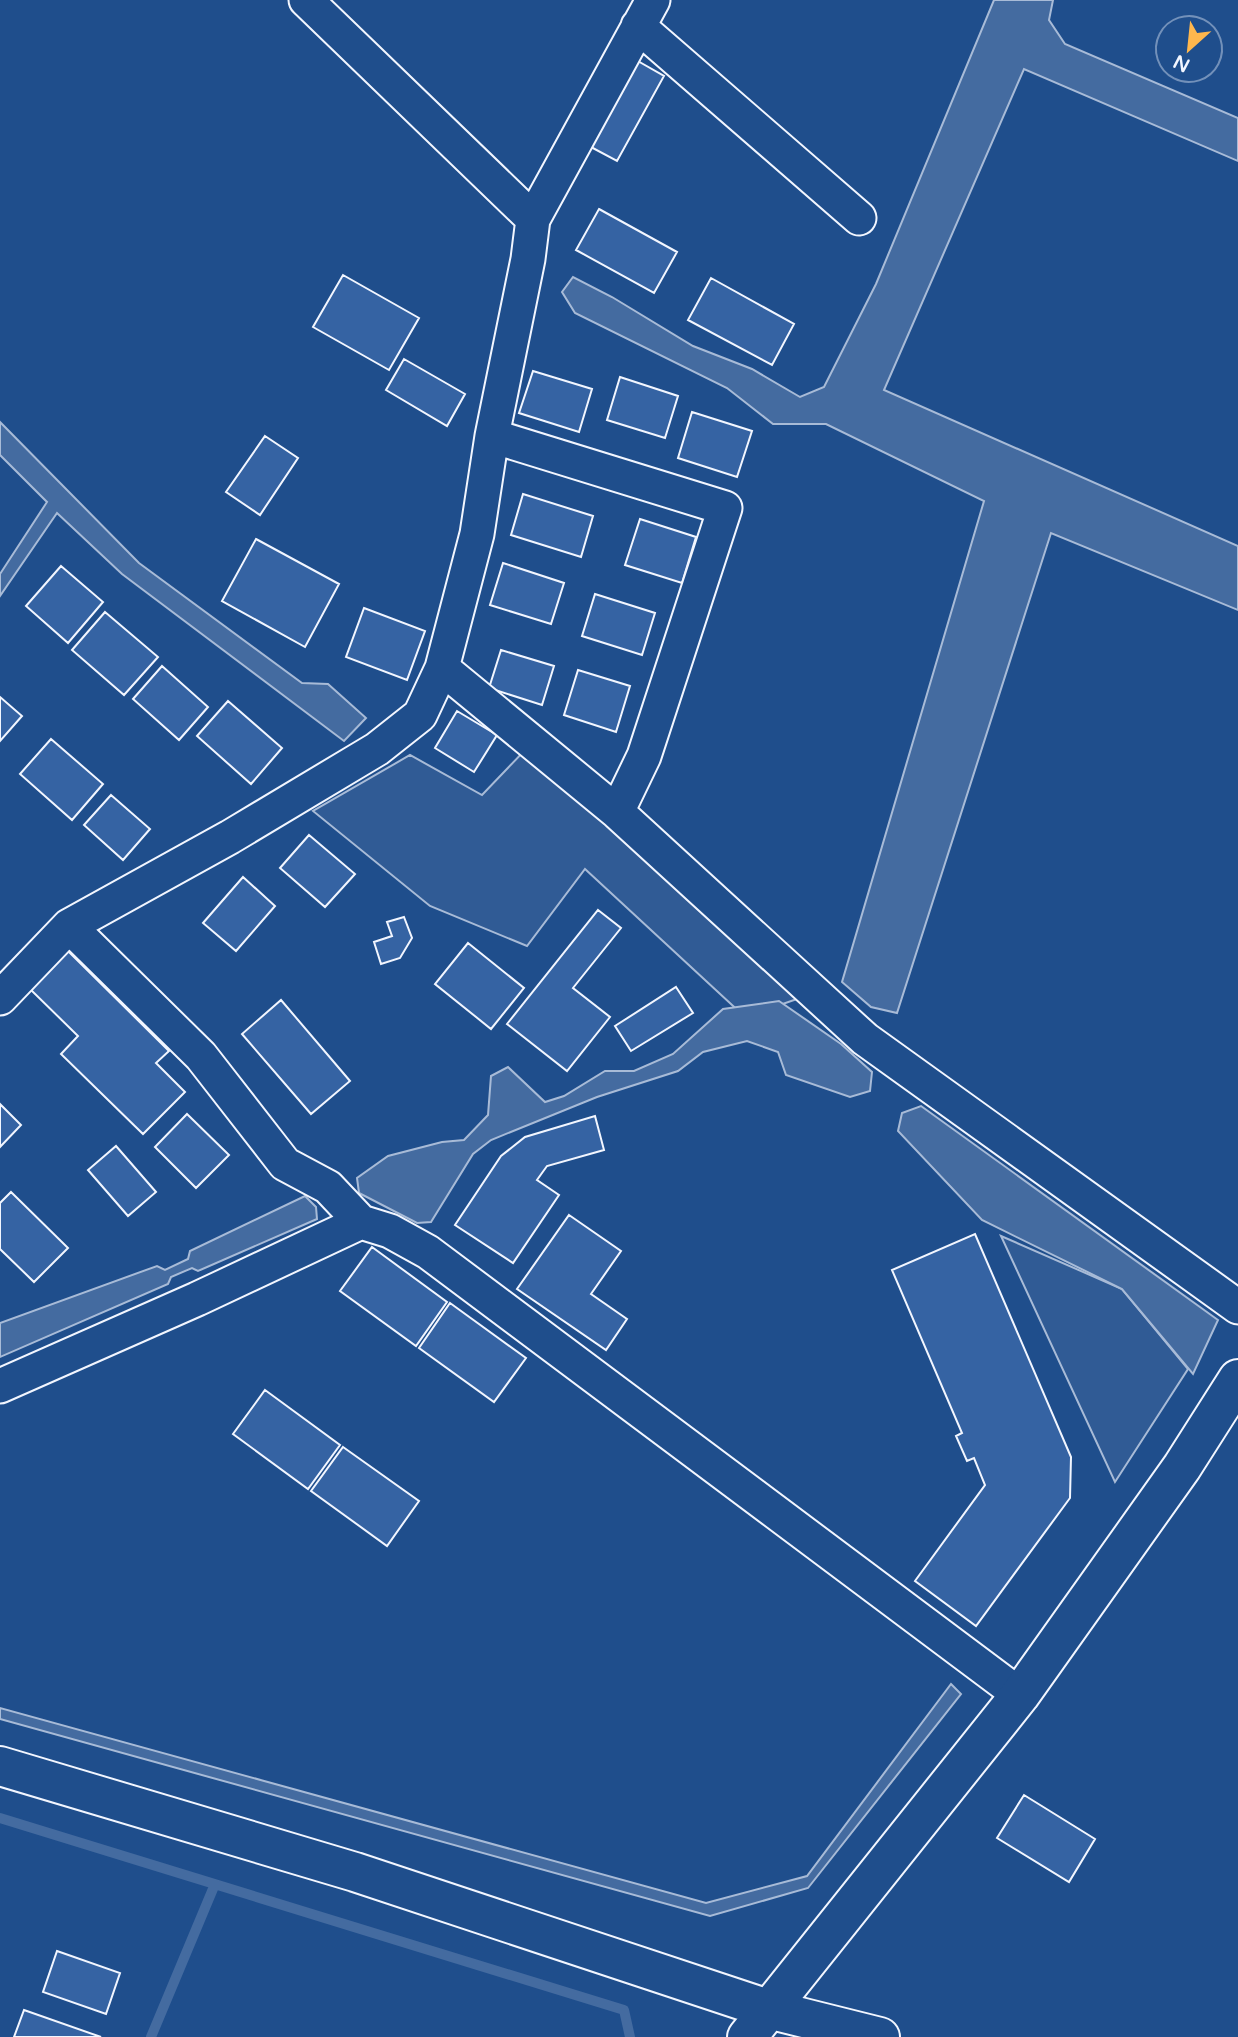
<svg xmlns="http://www.w3.org/2000/svg" width="1238" height="2037" font-family="'Varela Round',sans-serif">
	<style>
		.built { fill: #305b95; stroke: #a8bbd7; stroke-width: 2 }
		.water { fill: #446ba0; stroke: #a8bbd7; stroke-width: 2 }
		.lines { fill: none; stroke-linecap: round; stroke-linejoin: round }
		.stream { stroke: #446ba0; stroke-width: 10 }
		.building { fill: #3563a3; stroke: #f2f6ff; stroke-width: 2 }
		.minor-casing { stroke: #f2f6ff; stroke-width: 37 }
		.tertiary-casing { stroke: #f2f6ff; stroke-width: 42 }
		.minor { stroke: #1f4e8c; stroke-width: 33 }
		.tertiary { stroke: #1f4e8c; stroke-width: 38 }
	</style>
	<rect width="100%" height="100%" fill="#1f4e8c"/>
	<!-- built -->
	<path class="built" d="M526 749 829 988 745 1017 585 869 527 946 430 906 313 811 410 755 482 795Z
		M1001 1236 1122 1289 1188 1369 1115 1482Z"/>
	<!-- water -->
	<path class="water" d="M994 0H1053L1049 20 1065 44 1238 118V161L1024 69 884 390 1238 546V610L1051 533 897 1013 871 1007 842 982 984 501 826 424H773L727 388 575 313 562 292 573 277 612 297 693 346 752 369 800 397 824 387 876 284Z
		M0 422 139 563 302 683 328 684 366 718 344 741 122 574 57 513 0 596V574L47 502 0 455Z
		M779 1001 841 1044 872 1072 870 1091 850 1097 786 1075 778 1052 747 1041 703 1052 678 1071 597 1097 491 1140 473 1154 431 1222 417 1223 359 1193 357 1178 388 1156 442 1142 464 1140 488 1115 491 1076 508 1067 545 1102 564 1096 605 1071H634L673 1054 723 1009Z
		M921 1106 1218 1320 1193 1374 1122 1289 982 1220 898 1131 902 1113Z
		M305 1196 316 1207 317 1219 198 1271 192 1268 171 1277 168 1284 0 1357V1323L157 1266 165 1270 188 1259 190 1251Z
		M951 1684 961 1694 808 1888 710 1916 0 1719V1708L706 1903 807 1876Z"/>
	<g class="lines">
		<!-- stream -->
		<path class="stream" d="M0 1818 624 2010 630 2037
			M151 2037 215 1884"/>
	</g>
	<!-- building -->
	<path class="building" d="M636 60 664 76 617 161 589 146Z
		M599 209 677 252 654 293 576 250Z
		M343 275 419 318 389 370 313 327Z
		M711 278 794 324 772 365 688 320Z
		M404 359 465 394 447 426 386 390Z
		M533 371 592 389 579 432 519 413Z
		M620 377 678 396 665 438 607 420Z
		M692 412 752 431 737 477 678 458Z
		M265 436 298 458 260 515 226 492Z
		M523 494 593 516 581 557 511 535Z
		M640 519 696 537 682 583 625 565Z
		M256 539 339 584 305 647 222 601Z
		M503 563 564 583 551 624 490 605Z
		M61 566 103 602 68 643 26 606Z
		M595 594 655 613 642 655 582 636Z
		M364 608 425 631 407 680 346 657Z
		M105 612 158 657 124 695 72 650Z
		M501 650 554 666 542 705 489 688Z
		M162 666 208 707 179 740 133 699Z
		M578 670 630 686 616 732 564 715Z
		M0 697 22 716 0 741Z
		M228 701 282 748 251 784 197 736Z
		M457 711 497 735 474 772 435 748Z
		M51 739 103 784 72 820 20 774Z
		M111 795 150 829 123 860 84 825Z
		M309 835 355 874 325 907 280 868Z
		M243 877 275 906 236 951 203 923Z
		M598 910 621 928 573 988 610 1017 567 1071 507 1024Z
		M404 917 412 938 400 958 381 964 374 942 392 936 387 922Z
		M468 943 524 988 491 1029 435 984Z
		M68 951 169 1051 156 1063 185 1092 143 1134 61 1054 78 1036 30 989Z
		M676 987 693 1013 631 1051 615 1026Z
		M281 1000 350 1081 311 1114 242 1034Z
		M0 1104 21 1125 0 1147Z
		M187 1114 229 1155 196 1188 155 1147Z
		M595 1116 604 1150 547 1166 537 1180 559 1195 513 1263 455 1225 501 1156 525 1137Z
		M116 1146 156 1192 128 1216 88 1170Z
		M11 1192 68 1248 34 1282 0 1249V1203Z
		M569 1215 621 1251 591 1294 627 1319 606 1350 517 1289Z
		M975 1234 1071 1457 1070 1498 976 1626 915 1581 985 1485 974 1458 967 1461 956 1436 962 1433 892 1270Z
		M372 1247 447 1302 416 1346 340 1291Z
		M450 1303 526 1358 494 1402 419 1348Z
		M265 1390 340 1445 308 1489 233 1434Z
		M343 1447 419 1501 387 1546 311 1491Z
		M1024 1795 1095 1839 1069 1882 997 1838Z
		M57 1951 120 1973 106 2014 43 1992Z
		M24 2010 101 2037H14Z"/>
	<g class="lines">
		<defs>
			<path id="minor" d="M306 0 533 219
				M638 26 859 218
				M492 436 725 508 644 756 617 812
				M442 668 617 812 865 1039 1238 1307
				M69 926 201 1056 285 1164 328 1187 361 1222 390 1231 428 1252 1020 1695
				M0 998 69 926 230 837 377 749 420 715 442 668 477 534 492 436 528 259 533 219 653 0
				M0 1386 197 1299 361 1222"/>
			<path id="tertiary" d="M0 1766 355 1872 768 2009 880 2037
				M747 2037 1020 1695 1182 1467 1238 1379"/>
		</defs>
		<!-- minor casing -->
		<use href="#minor" class="minor-casing"/>
		<!-- tertiary casing -->
		<use href="#tertiary" class="tertiary-casing"/>
		<!-- minor -->
		<use href="#minor" class="minor"/>
		<!-- tertiary -->
		<use href="#tertiary" class="tertiary"/>
	</g>
	<!-- north arrow -->
	<g transform="translate(1189 49) rotate(207)"><circle r="33" fill="#1f4e8c" stroke="#7391ba" stroke-width="2"/>
	<path d="M0-5L12 26L0 18L-12 26Z" fill="#ffb74d"/>
	<text y="-10" font-size="19" font-weight="bold" text-anchor="middle" fill="#f2f6ff">N</text>
	</g>
</svg>
